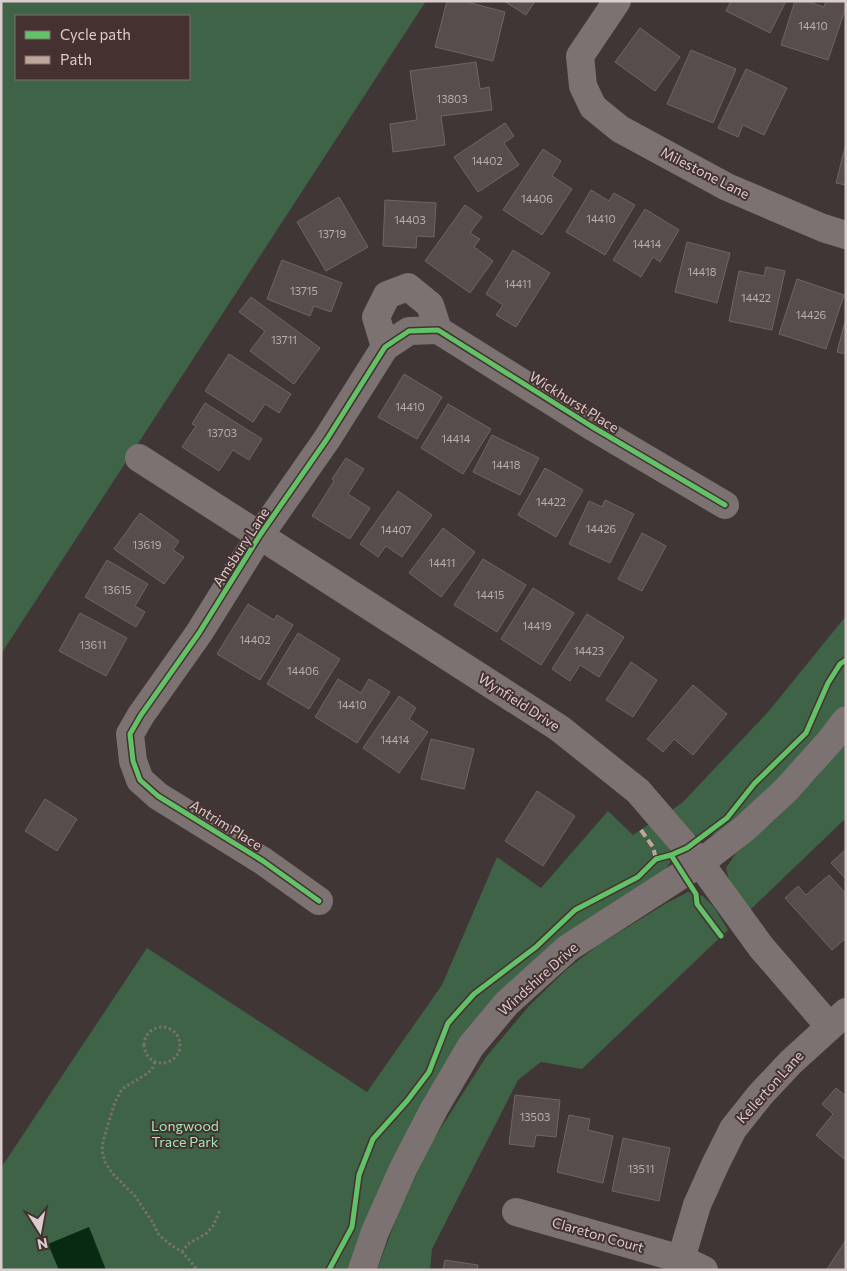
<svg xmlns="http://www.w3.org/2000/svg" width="847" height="1271" font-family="Commissioner,sans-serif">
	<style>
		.green { fill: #3e6346; fill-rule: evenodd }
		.water { fill: #082912 }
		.building { fill: #574d4d; stroke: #6f6564 }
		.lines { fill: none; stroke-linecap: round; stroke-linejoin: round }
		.path { stroke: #786f6f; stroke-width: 3; stroke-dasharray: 2.5 2.5; stroke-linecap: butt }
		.minor { stroke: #7d7272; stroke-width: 28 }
		.quiet { stroke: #c0a59a; stroke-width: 4; stroke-dasharray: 8 4; stroke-linecap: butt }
		.cycleway-casing { stroke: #463131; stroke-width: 8 }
		.cycleway { stroke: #61c268; stroke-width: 5 }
		.labels { text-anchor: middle; stroke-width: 4; stroke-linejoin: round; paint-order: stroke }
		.number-label { font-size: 11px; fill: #baadad }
		.street-label { font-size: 14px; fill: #dbcdcd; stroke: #463131 }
		.park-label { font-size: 14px; fill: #a0eaaf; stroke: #463131 }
	</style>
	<rect width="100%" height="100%" fill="#413636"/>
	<!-- green -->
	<path class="green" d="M1 1H426L1 654ZM16 16H189V79H16Z
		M846 616V703L810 748 727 828 710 836 694 835 672 810 683 802 768 712Z
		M846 741V818L750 910 730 884 726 868 736 853 775 820 816 778Z
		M608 811 633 835 651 823 670 848 671 861 661 877 474 1023 426 1095 385 1179 350 1270H1V1168L147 948 367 1092 442 985 497 857 541 888Z
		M688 892 703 896 714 907 728 930 582 1069 541 1062 518 1080 432 1249 430 1270H377L399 1211 432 1142 486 1057 529 1006 566 970 597 946 665 904Z"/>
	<!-- water -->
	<path class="water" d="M89 1227 106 1270H59L48 1244Z"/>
	<!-- building -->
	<path class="building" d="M447 1H463L505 12 493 61 435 47Z
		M504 1H535L526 15Z
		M731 1H786L770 33 726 11Z
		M795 1H806L824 7 826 1H846V7L828 60 781 45Z
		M640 28 680 57 655 91 615 62Z
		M691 50 736 69 713 123 667 104Z
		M476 62 480 89 489 87 492 110 441 116 445 145 393 152 390 124 417 120 410 71Z
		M746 69 787 88 764 135 743 125 738 137 718 128Z
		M505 123 514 136 504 143 519 165 478 192 454 157Z
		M846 143V185L836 183Z
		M543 149 561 161 552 176 572 189 542 235 503 210Z
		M591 190 609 201 614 193 635 205 605 255 566 232Z
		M339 197 368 247 326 271 297 222Z
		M385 200 436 203 434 237 417 236 416 248 383 246Z
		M465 205 482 217 470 233 480 239 474 247 493 261 470 293 425 261Z
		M645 209 679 230 660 262 653 257 641 277 613 260Z
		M687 242 730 253 717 303 675 292Z
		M513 250 550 273 516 327 496 315 503 305 486 294Z
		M282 260 342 283 331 312 314 306 310 316 267 299Z
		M766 267 785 271 772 330 729 321 739 271 764 276Z
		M797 279 844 295 826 349 779 334Z
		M251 297 320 348 294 384 250 351 265 331 239 312Z
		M846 318V354L837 352Z
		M229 354 291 394 279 413 265 404 253 422 205 391Z
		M404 374 442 397 417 439 378 417Z
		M205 403 262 439 249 460 233 450 219 471 182 447 196 426 192 424Z
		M448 404 491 429 463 474 421 448Z
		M492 435 539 458 520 495 473 472Z
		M346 458 364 469 348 494 370 508 350 539 312 516 334 481 332 479Z
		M545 468 583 490 556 537 518 515Z
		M398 491 432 515 402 557 386 546 378 557 360 544Z
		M605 500 634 514 610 563 569 544 589 501 602 507Z
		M140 513 179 541 173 550 184 557 164 584 114 549Z
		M443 528 475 552 441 597 409 573Z
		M642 533 666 546 642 591 618 579Z
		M483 559 526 585 497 632 454 605Z
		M107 560 148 584 135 606 145 612 136 627 85 597Z
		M533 588 574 613 541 665 501 639Z
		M248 604 274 620 277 615 293 625 260 680 217 654Z
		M80 613 127 638 106 676 59 651Z
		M587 614 624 637 599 677 580 665 570 681 552 669Z
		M298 633 340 659 309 709 267 684Z
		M631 662 657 680 633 717 606 700Z
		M338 679 361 693 369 679 390 692 357 743 315 717Z
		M693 685 727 714 693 755 674 739 663 752 647 739Z
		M399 696 416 708 409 719 428 732 399 773 363 748Z
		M431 739 474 749 464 789 421 779Z
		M537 791 575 816 543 866 505 841Z
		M45 799 77 819 57 851 25 831Z
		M844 851 846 853V879L831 863Z
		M829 875 846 894V938L832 950 785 898 798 886 806 895Z
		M836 1088 846 1096V1157L844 1159 816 1135 833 1114 822 1104Z
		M515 1095 560 1100 556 1137 536 1135 534 1147 509 1144Z
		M569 1115 590 1119 588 1130 613 1136 603 1183 557 1172Z
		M623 1138 670 1148 659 1201 612 1191Z
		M846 1240V1270H828L827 1269Z
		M445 1260 478 1265 477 1270H443Z"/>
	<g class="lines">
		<!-- path -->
		<path class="path" d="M144 1045a18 18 0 1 1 36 0a18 18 0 1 1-36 0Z
			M155 1062 152 1069 148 1073 122 1089 115 1102 103 1141 102 1151 105 1162 112 1173 135 1196 153 1223 159 1235 171 1245 182 1252 191 1262 197 1270
			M182 1252 188 1244 207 1233 213 1226 220 1210"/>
		<!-- minor -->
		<path class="minor" d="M617 1 580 56 583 86 593 107 620 129 727 187 823 228 846 235
			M385 347 376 317 387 295 408 287 430 305 438 330
			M139 458 559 728 638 791 700 863 761 947 829 1026
			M319 901 263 861 158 796 140 780 133 761 130 734 141 715 199 633 260 535 327 439 385 347 409 331 438 330 591 426 725 505
			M516 1212 681 1259 704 1270
			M681 1259 697 1205 715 1165 733 1129 760 1095 791 1062 846 1012
			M362 1270 375 1232 403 1169 434 1109 471 1046 507 1003 568 948 700 863 744 829 786 790 830 741 846 720"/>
		<!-- quiet -->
		<path class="quiet" d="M641 830 653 847 656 859"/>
		<defs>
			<path id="cycleway" d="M671 855 696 894 697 904 721 936
				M319 901 263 861 158 796 140 780 133 761 130 734 141 715 199 633 260 535 327 439 385 347 409 331 438 330 591 426 725 505
				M329 1270 352 1227 359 1175 373 1139 407 1101 429 1072 448 1023 474 994 536 947 575 910 638 877 656 859 671 855 687 848 727 818 754 784 806 733 828 683 840 664 846 660"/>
		</defs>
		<!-- cycleway casing -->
		<use href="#cycleway" class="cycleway-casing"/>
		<!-- cycleway -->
		<use href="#cycleway" class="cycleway"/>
	</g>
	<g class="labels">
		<!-- number labels -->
		<g class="number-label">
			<text x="813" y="30">14410</text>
			<text x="452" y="103">13803</text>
			<text x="487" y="165">14402</text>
			<text x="537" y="203">14406</text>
			<text x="601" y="223">14410</text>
			<text x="410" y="224">14403</text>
			<text x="332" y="238">13719</text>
			<text x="647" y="248">14414</text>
			<text x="702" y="276">14418</text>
			<text x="518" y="288">14411</text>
			<text x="304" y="295">13715</text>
			<text x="756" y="302">14422</text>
			<text x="811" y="319">14426</text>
			<text x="284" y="344">13711</text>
			<text x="410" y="411">14410</text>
			<text x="222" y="437">13703</text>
			<text x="456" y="443">14414</text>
			<text x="506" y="469">14418</text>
			<text x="551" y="506">14422</text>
			<text x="601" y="533">14426</text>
			<text x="396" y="534">14407</text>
			<text x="147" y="549">13619</text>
			<text x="442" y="567">14411</text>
			<text x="117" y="594">13615</text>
			<text x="490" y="599">14415</text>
			<text x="537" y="630">14419</text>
			<text x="255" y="644">14402</text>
			<text x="93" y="649">13611</text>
			<text x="589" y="655">14423</text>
			<text x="303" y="675">14406</text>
			<text x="352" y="709">14410</text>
			<text x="395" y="744">14414</text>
			<text x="535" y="1121">13503</text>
			<text x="641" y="1173">13511</text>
		</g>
		<!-- street labels -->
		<g class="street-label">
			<text transform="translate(705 173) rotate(27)" y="5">Milestone Lane</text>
			<text transform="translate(574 402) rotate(32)" y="5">Wickhurst Place</text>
			<text transform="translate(241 547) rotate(-57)" y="5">Amsbury Lane</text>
			<text transform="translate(519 702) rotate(33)" y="5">Wynfield Drive</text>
			<text transform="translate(226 825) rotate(32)" y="5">Antrim Place</text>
			<text transform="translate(538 979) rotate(-42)" y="5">Windshire Drive</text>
			<text transform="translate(770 1087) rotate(-48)" y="5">Kellerton Lane</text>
			<text transform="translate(598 1235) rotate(16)" y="5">Clareton Court</text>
		</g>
		<!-- park labels -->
		<g class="park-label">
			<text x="185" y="1131">Longwood<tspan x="185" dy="16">Trace Park</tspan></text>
		</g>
	</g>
	<!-- border -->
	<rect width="847" height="1271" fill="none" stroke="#dbcdcd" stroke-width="5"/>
	<!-- legend -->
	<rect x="15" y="15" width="175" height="65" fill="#463131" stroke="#826f6f"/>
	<rect x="25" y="31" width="25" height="8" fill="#61c268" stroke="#826f6f"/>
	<text x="60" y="40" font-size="15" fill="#dbcdcd">Cycle path</text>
	<rect x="25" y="56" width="25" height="8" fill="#c0a59a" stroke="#826f6f"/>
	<text x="60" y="65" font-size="15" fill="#dbcdcd">Path</text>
	<!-- north arrow -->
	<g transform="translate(40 1231) rotate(169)" stroke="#463131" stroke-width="4" paint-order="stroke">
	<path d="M0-4L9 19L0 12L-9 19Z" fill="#dbcdcd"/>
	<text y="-8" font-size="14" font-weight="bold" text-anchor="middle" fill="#dbcdcd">N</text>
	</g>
</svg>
